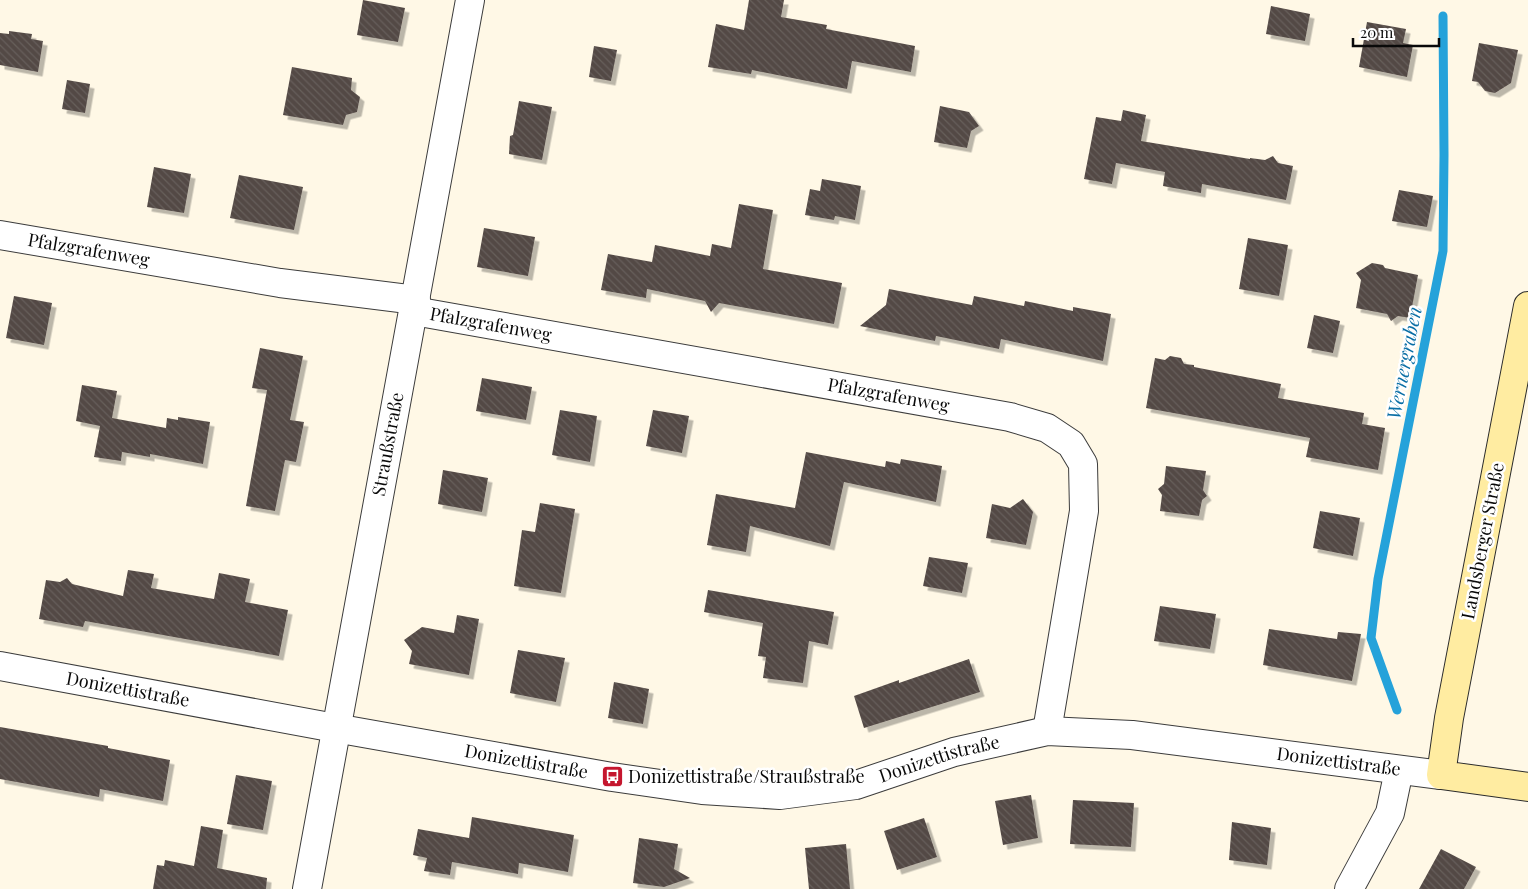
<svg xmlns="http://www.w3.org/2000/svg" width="1528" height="889" font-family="'Playfair Display',serif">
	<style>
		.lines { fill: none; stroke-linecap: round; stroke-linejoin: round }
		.stream { stroke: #25a2da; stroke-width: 9 }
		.building { fill: url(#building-back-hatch); filter: url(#shadow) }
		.street-casing { stroke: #3c3c3c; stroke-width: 30 }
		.secondary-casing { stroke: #2b2b2b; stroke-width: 30 }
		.street { stroke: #fff; stroke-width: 28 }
		.secondary { stroke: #ffeca1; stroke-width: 28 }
		.labels { text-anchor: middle; stroke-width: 5; stroke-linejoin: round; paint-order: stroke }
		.street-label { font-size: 18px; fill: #090909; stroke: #fff }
		.poi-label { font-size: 18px; fill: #090909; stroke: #fff; text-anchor: start }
		.water-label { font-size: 19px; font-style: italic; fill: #096ea5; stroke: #fff }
	</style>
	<defs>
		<pattern id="building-back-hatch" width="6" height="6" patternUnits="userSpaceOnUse" patternTransform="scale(1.25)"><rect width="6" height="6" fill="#534945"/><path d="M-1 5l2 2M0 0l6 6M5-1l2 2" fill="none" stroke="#675f5b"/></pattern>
		<filter id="shadow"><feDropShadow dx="4.5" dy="4.5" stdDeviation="0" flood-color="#0004"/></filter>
	</defs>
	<rect width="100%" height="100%" fill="#fff8e6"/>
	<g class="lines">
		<!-- stream -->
		<path class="stream" d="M1397 710 1371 638 1378 579 1443 251 1444 155 1443 16"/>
	</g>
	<!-- building -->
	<path class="building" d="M363 0 405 8 398 42 357 35Z
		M749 0H784L781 17 827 25 826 29 915 46 911 72 852 61 847 89 752 70 751 74 708 67 716 24 744 30Z
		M1271 6 1310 14 1305 41 1266 34Z
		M1367 22 1406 29 1403 43 1413 45 1407 77 1359 67Z
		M9 31 32 34 31 39 43 41 38 72 0 65V33L9 34Z
		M1479 43 1518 50 1511 83 1495 93 1485 91 1478 82 1472 81Z
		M594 46 617 50 611 81 589 77Z
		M292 67 352 78 351 90 360 97 357 112 346 115 343 125 283 115Z
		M67 80 90 84 85 113 62 109Z
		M519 101 552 107 542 160 509 154 510 136 513 135Z
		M940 106 969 112 979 126 971 131 967 148 934 142Z
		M1123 110 1146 115 1141 141 1250 159V158L1265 160 1273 156 1278 163 1293 166 1286 200 1202 184 1201 193 1163 186 1165 172 1116 163 1112 184 1084 179 1096 117 1121 121Z
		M154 167 191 174 184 213 147 207Z
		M239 175 303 187 294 230 230 218Z
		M822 179 861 186 855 220 835 216 834 220 805 215 810 189 820 191Z
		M1399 190 1433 196 1427 227 1392 221Z
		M739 204 773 210 763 269 842 283 834 324 719 303 711 312 705 301 647 289 646 298 601 290 608 254 652 262 655 245 710 256 712 244 731 248Z
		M484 228 535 237 528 276 477 267Z
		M1248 238 1288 245 1279 296 1239 289Z
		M1372 263 1383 265 1385 268 1418 275 1410 318 1398 316 1391 321 1387 314 1356 308 1361 280 1356 273Z
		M889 289 972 305 974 296 1024 306 1025 301 1073 311V307L1111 314 1103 361 1001 339 999 349 936 336 935 341 860 326 886 305Z
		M14 296 52 303 44 345 6 338Z
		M1314 315 1340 321 1333 353 1307 348Z
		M260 348 303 356 290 420 304 422 296 462 285 460 275 511 246 506 267 390 252 388Z
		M1170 356 1181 358 1184 364 1194 365V367L1281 384 1278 398 1364 413 1362 424 1385 428 1378 470 1306 457 1310 438 1146 408 1155 358 1165 360Z
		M482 378 532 387 526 420 476 411Z
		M82 385 117 391 112 418 166 428 167 418 178 420V417L210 422 203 464 150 454V457L122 452 121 461 94 457 100 426 76 421Z
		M560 410 597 416 590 462 552 455Z
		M653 410 689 416 682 453 646 446Z
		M806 452 885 467 886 461 900 464 901 459 942 466 936 502 844 482 830 546 750 526 746 552 707 545 716 494 795 508Z
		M1166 466 1206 471 1203 490 1207 496 1202 500 1199 516 1160 511 1162 495 1158 489 1164 484Z
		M443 470 488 478 482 512 438 504Z
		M1023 499 1033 512 1026 545 986 538 992 504 1010 508Z
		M540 503 575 509 561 593 514 586 522 530 535 532Z
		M1320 511 1360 518 1353 556 1313 548Z
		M929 557 968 563 962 593 923 586Z
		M128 570 154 574 151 588 214 599 219 573 250 579 245 602 288 610 279 656 85 621 83 627 39 619 46 580 60 582 67 578 72 584 123 596Z
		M708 590 834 612 828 645 809 641 803 683 763 678 766 657 758 656 763 623 704 612Z
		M1160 606 1216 614 1210 649 1154 641Z
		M457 615 479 619 469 675 409 664 412 651 404 640 422 627 454 633Z
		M1269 629 1337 639 1338 632 1361 634 1352 681 1263 665Z
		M518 650 565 658 556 702 510 693Z
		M969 659 980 692 864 728 854 696 899 680V683Z
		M614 682 649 689 643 724 608 718Z
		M0 727 108 746V748L170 760 163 801 100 789 99 797 0 779Z
		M236 775 272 781 263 830 227 824Z
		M1031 795 1038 838 1003 845 995 801Z
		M1073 800 1134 803 1131 847 1070 844Z
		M472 817 574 835 568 872 519 863 518 874 452 862 450 875 424 871 427 858 413 855 418 829 469 838Z
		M924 818 937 857 897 870 884 831Z
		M1232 822 1271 828 1267 865 1229 860Z
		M201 826 223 830 217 868 267 878 266 889H153L157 865 164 866 165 860 194 866Z
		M639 838 678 844 674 869 690 878 664 887 633 883Z
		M846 844 850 889H809L805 848Z
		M1441 849 1476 867 1464 889H1419Z"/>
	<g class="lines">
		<defs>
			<g id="street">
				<path id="s1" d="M0 235 280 283 416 300"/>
				<path id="s2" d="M414 311 1010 417 1047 428 1071 444 1083 464 1084 511 1047 731"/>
				<path id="s3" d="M0 666 335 728 612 777 702 790 780 795 856 785 954 752 1047 731 1132 735 1441 775"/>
				<path id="s4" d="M307 889C360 592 416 296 470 0"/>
				<path d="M1349 889 1390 813 1399 770"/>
			</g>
			<path id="secondary" d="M1528 306 1449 718 1441 775 1528 787"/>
		</defs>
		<!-- street casing -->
		<use href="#street" class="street-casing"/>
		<!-- secondary casing -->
		<use href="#secondary" class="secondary-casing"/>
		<!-- street -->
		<use href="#street" class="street"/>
		<!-- secondary -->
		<use href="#secondary" class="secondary"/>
	</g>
	<!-- icons -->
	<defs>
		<symbol id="bus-square" viewBox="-11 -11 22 22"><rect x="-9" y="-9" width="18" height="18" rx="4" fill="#c5162e" stroke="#fff"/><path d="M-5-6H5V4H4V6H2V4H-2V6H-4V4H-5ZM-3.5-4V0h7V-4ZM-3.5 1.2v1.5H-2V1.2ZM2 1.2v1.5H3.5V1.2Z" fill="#fff"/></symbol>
	</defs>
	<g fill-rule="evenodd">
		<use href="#bus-square" x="600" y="764" width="25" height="25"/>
	</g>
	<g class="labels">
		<!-- street labels -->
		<g class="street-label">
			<text dy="6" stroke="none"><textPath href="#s1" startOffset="90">Pfalzgrafenweg</textPath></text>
			<text dy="6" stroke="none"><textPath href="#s2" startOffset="78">Pfalzgrafenweg</textPath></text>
			<text dy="6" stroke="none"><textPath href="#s2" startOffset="482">Pfalzgrafenweg</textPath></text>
			<text dy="6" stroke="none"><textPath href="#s4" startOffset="452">Straußstraße</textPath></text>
			<text transform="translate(1483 541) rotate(-79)" y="6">Landsberger Straße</text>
			<text dy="6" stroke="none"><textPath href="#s3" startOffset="130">Donizettistraße</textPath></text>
			<text dy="6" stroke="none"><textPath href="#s3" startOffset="955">Donizettistraße</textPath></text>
			<text dy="6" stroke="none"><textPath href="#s3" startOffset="535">Donizettistraße</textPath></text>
			<text dy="6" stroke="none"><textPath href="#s3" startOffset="1360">Donizettistraße</textPath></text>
		</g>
		<!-- poi labels -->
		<g class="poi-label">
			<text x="628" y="783">Donizettistraße/Straußstraße</text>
		</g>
		<!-- water labels -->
		<g class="water-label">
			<text transform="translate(1404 363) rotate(-79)" y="7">Wernergraben</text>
		</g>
	</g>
	<!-- scale -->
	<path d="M1353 38v8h86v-8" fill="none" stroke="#090909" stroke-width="2.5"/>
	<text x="1360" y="38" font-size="15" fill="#090909" stroke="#ffffff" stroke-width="4" paint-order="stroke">20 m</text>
</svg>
